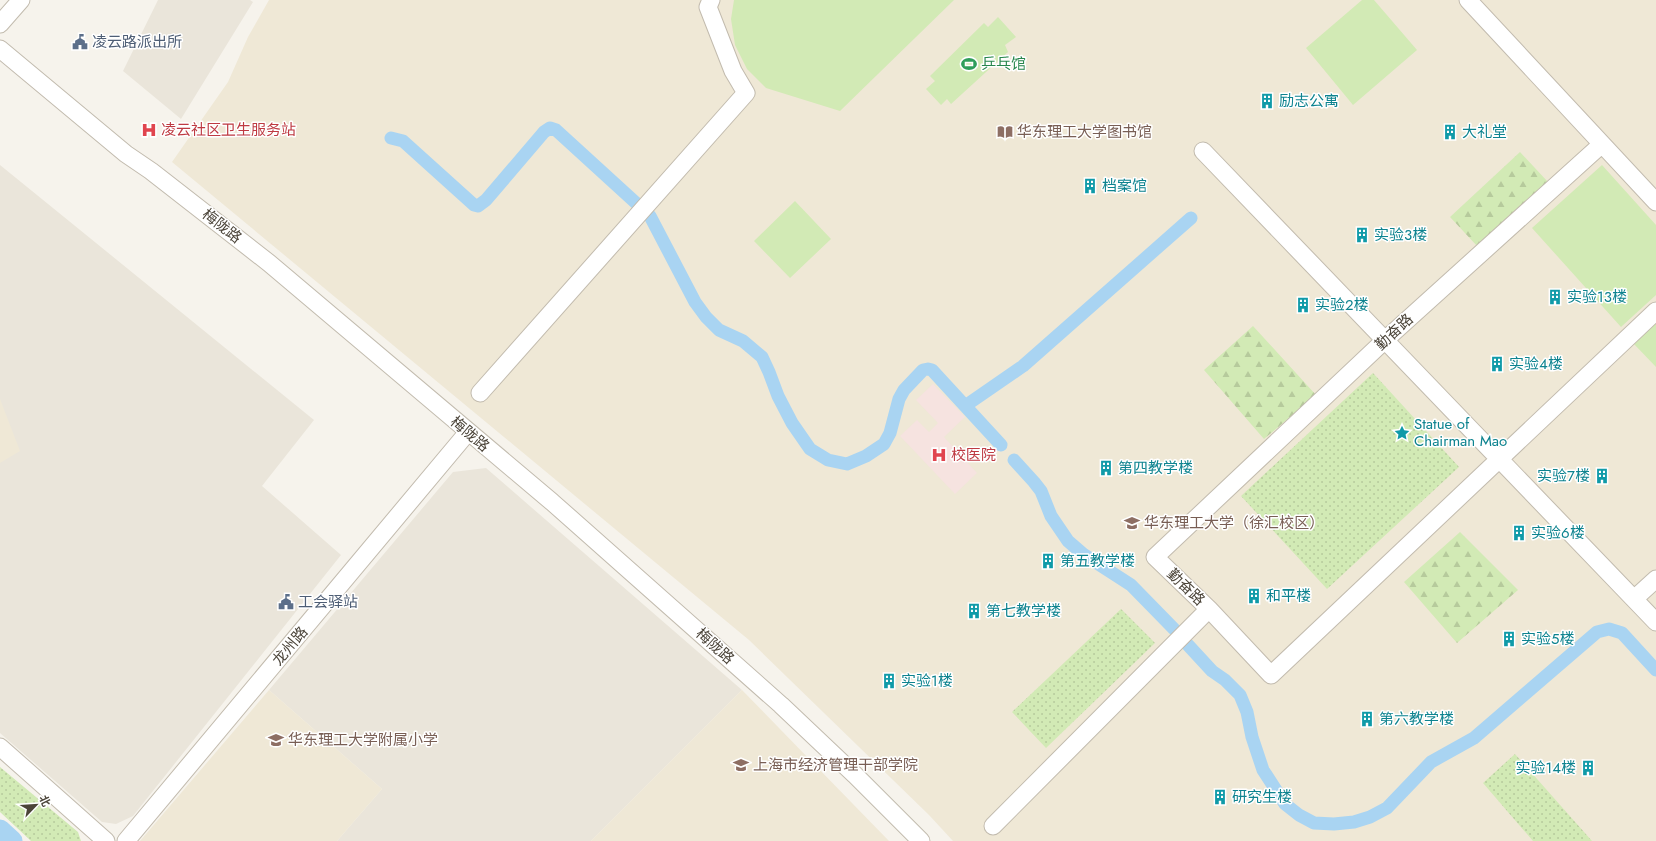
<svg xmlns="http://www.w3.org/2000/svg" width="1656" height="841" font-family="Jost,'Noto Sans SC',sans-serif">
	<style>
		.residential { fill: #eae5da }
		.education { fill: #efe8d6 }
		.medical { fill: #f6e3e0 }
		.green { fill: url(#green-dots) }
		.forest { fill: url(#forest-firs) }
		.pitch { fill: #d2eab5 }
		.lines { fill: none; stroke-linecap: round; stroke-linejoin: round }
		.canal { stroke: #a9d4f2; stroke-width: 13 }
		.river { stroke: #a9d4f2; stroke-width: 21 }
		.minor-casing { stroke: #c2bbae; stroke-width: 19 }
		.minor { stroke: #fff; stroke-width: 17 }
		.labels { text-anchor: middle; stroke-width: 3; stroke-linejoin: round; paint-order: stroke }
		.service-label { font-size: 15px; fill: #4e5e75; stroke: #fff; text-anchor: start }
		.leisure-label { font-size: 15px; fill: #27864d; stroke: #fff; text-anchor: start }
		.culture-label { font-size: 15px; fill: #0d838f; stroke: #fff; text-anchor: start }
		.health-label { font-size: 15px; fill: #be3a42; stroke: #fff; text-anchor: start }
		.education-label { font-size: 15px; fill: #785e54; stroke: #fff; text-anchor: start }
		.street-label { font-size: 15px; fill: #4b4439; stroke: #fff }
	</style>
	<defs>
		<pattern id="green-dots" width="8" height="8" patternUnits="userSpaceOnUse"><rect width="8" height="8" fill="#d2eab5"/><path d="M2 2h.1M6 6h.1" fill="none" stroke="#b6ca9c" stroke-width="1.8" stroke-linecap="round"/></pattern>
		<pattern id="forest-firs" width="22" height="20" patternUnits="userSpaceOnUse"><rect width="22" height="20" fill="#d2eab5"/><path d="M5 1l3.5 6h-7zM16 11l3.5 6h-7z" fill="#b6ca9c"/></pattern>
	</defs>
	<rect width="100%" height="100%" fill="#f6f3ec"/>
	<!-- residential -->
	<path class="residential" d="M158 0H250L253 2 181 119 123 71Z
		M0 165 314 420 262 486 341 555 133 816 116 824 102 822 0 733Z
		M486 468 742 690 591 841H337L382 789 269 690 453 472Z"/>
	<!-- education -->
	<path class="education" d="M269 0H1656V841H953L929 815 749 640 172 162 228 82 248 37Z
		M0 399 20 451 0 463Z
		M269 690 382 789 337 841H140Z
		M742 690 889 841H591Z"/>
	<!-- medical -->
	<path class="medical" d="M933 384 965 417 944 437 977 473 955 494 900 436 917 420 929 432 938 423 916 400Z"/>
	<!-- green -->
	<path class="green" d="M1373 373 1459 467 1327 589 1241 496Z
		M1121 609 1155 643 1046 748 1012 712Z
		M1515 754 1592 841H1533L1483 783Z
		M0 767 78 832 81 841H31L0 812Z"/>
	<!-- forest -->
	<path class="forest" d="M1520 152 1548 182 1478 247 1450 217Z
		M1253 326 1316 395 1264 439 1204 370Z
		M1460 532 1518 590 1457 643 1404 582Z"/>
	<!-- pitch -->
	<path class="pitch" d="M734 0H954L840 111 766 88 747 69 735 45 731 19Z
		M1362 0H1374L1417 50 1353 105 1306 48Z
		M998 17 1016 37 1005 45 1008 52 951 104 947 99 941 105 926 89 935 81 930 76 984 23 988 27Z
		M1602 165 1656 225V295L1621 327 1532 228Z
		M795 201 831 239 790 278 754 241Z
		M1656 322V367L1633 343Z"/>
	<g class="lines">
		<!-- canal -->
		<path class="canal" d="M391 138 403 141 474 205 478 206 486 200 544 132 550 128 556 130 636 203
			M650 216 695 302 706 317 719 330 743 341 762 357 769 372 778 396 792 423 810 449 828 460 847 464 866 456 884 444 890 433 899 399 904 390 923 370 928 369 932 370 1001 445
			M965 406 1023 366 1191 218
			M1014 460 1034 482 1041 491 1051 516 1068 541 1083 554 1131 585 1174 629
			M1188 645 1212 671 1225 680 1240 695 1247 712 1252 737 1263 770 1285 804 1299 815 1314 823 1334 824 1354 822 1370 817 1387 808 1431 762 1474 738 1597 632 1609 629 1622 633 1656 670"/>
		<!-- river -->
		<path class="river" d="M0 830 12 841"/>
		<defs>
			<path id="minor" d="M1468 0 1656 202
				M0 24 21 0
				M0 49 126 154 151 171 269 263 552 502 781 705 855 775 921 841
				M1602 144 1385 340 1155 557 1209 609 1271 675 1656 311
				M1203 151 1656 622
				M480 393 746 93 733 71 708 7 711 0
				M1634 599 1656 579
				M0 747 106 841
				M993 826 1209 609
				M126 841 468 432"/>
		</defs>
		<!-- minor casing -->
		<use href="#minor" class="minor-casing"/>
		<!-- minor -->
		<use href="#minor" class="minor"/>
	</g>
	<!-- icons -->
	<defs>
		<symbol id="civic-bare" viewBox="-9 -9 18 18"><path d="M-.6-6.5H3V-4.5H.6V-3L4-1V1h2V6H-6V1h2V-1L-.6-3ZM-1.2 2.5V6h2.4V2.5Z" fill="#5c6f8a" stroke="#fff" stroke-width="2.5" paint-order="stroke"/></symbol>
		<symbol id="stadium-bare" viewBox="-9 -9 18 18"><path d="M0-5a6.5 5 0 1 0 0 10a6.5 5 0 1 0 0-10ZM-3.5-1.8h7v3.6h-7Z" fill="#2e9e5b" stroke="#fff" stroke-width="2.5" paint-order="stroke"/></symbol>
		<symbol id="building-bare" viewBox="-9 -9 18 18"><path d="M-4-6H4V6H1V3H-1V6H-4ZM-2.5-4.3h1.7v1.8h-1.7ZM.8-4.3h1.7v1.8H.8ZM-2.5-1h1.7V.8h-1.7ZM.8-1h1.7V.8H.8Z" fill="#0f9aa8" stroke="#fff" stroke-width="2.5" paint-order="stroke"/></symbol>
		<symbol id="hospital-bare" viewBox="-9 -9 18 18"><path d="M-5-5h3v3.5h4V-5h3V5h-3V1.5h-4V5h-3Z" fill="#e0444e" stroke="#fff" stroke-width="2.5" paint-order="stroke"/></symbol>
		<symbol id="library-bare" viewBox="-9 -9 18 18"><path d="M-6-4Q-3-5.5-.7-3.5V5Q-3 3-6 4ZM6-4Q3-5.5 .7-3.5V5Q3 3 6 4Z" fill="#8d6e63" stroke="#fff" stroke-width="2.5" paint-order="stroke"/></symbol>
		<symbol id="sight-bare" viewBox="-9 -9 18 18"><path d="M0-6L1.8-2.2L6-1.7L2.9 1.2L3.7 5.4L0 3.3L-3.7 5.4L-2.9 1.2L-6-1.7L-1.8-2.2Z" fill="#0f9aa8" stroke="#fff" stroke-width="2.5" paint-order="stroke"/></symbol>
		<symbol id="university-bare" viewBox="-9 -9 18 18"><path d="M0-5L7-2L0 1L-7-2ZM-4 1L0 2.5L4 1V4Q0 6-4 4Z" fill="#8d6e63" stroke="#fff" stroke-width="2.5" paint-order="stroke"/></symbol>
		<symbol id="school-bare" viewBox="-9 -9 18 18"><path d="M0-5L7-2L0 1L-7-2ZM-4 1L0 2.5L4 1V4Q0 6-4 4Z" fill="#8d6e63" stroke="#fff" stroke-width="2.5" paint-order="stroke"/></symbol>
	</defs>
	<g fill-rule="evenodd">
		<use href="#civic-bare" x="69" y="31" width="22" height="22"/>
		<use href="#stadium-bare" x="958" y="53" width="22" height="22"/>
		<use href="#building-bare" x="1256" y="90" width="22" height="22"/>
		<use href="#hospital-bare" x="138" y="119" width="22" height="22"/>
		<use href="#library-bare" x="994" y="121" width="22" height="22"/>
		<use href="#building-bare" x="1439" y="121" width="22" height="22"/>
		<use href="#building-bare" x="1079" y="175" width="22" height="22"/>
		<use href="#building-bare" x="1351" y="224" width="22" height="22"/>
		<use href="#building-bare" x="1544" y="286" width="22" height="22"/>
		<use href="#building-bare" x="1292" y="294" width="22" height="22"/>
		<use href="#building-bare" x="1486" y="353" width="22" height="22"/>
		<use href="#sight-bare" x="1391" y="422" width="22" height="22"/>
		<use href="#hospital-bare" x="928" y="444" width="22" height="22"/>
		<use href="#building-bare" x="1095" y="457" width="22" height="22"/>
		<use href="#building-bare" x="1591" y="465" width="22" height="22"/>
		<use href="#university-bare" x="1121" y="512" width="22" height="22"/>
		<use href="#building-bare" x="1508" y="522" width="22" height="22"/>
		<use href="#building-bare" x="1037" y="550" width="22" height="22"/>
		<use href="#building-bare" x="1243" y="585" width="22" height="22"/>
		<use href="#civic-bare" x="275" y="591" width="22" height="22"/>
		<use href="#building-bare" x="963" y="600" width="22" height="22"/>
		<use href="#building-bare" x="1498" y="628" width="22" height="22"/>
		<use href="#building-bare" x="878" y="670" width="22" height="22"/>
		<use href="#building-bare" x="1356" y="708" width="22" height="22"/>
		<use href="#school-bare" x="265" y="729" width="22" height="22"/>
		<use href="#school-bare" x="730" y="754" width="22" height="22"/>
		<use href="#building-bare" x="1577" y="757" width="22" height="22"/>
		<use href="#building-bare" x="1209" y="786" width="22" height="22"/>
	</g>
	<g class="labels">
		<!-- service labels -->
		<g class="service-label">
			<text x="92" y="47">凌云路派出所</text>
			<text x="298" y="607">工会驿站</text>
		</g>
		<!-- leisure labels -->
		<g class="leisure-label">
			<text x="981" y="69">乒乓馆</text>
		</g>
		<!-- culture labels -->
		<g class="culture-label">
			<text x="1279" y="106">励志公寓</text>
			<text x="1462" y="137">大礼堂</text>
			<text x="1102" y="191">档案馆</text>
			<text x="1374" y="240">实验3楼</text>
			<text x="1567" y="302">实验13楼</text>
			<text x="1315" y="310">实验2楼</text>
			<text x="1509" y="369">实验4楼</text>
			<text x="1414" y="429">Statue of<tspan x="1414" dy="17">Chairman Mao</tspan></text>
			<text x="1118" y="473">第四教学楼</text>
			<text x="1590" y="481" text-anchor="end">实验7楼</text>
			<text x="1531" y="538">实验6楼</text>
			<text x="1060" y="566">第五教学楼</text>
			<text x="1266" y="601">和平楼</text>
			<text x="986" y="616">第七教学楼</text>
			<text x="1521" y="644">实验5楼</text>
			<text x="901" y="686">实验1楼</text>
			<text x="1379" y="724">第六教学楼</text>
			<text x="1576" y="773" text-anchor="end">实验14楼</text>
			<text x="1232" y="802">研究生楼</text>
		</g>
		<!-- health labels -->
		<g class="health-label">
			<text x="161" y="135">凌云社区卫生服务站</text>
			<text x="951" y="460">校医院</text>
		</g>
		<!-- education labels -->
		<g class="education-label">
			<text x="1017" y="137">华东理工大学图书馆</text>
			<text x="1144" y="528">华东理工大学（徐汇校区）</text>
			<text x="288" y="745">华东理工大学附属小学</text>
			<text x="753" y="770">上海市经济管理干部学院</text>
		</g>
		<!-- street labels -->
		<g class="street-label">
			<text transform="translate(222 226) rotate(38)" y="5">梅陇路</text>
			<text transform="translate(1394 332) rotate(-43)" y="5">勤奋路</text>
			<text transform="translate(470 434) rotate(40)" y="5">梅陇路</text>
			<text transform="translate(1186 587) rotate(44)" y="5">勤奋路</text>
			<text transform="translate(290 646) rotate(-50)" y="5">龙州路</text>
			<text transform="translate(715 646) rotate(42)" y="5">梅陇路</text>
		</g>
	</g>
	<!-- north arrow -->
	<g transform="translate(36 805) rotate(65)" stroke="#ffffff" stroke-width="3" paint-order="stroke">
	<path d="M0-3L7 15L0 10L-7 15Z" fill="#4b4439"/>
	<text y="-6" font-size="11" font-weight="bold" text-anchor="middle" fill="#4b4439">北</text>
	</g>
</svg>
